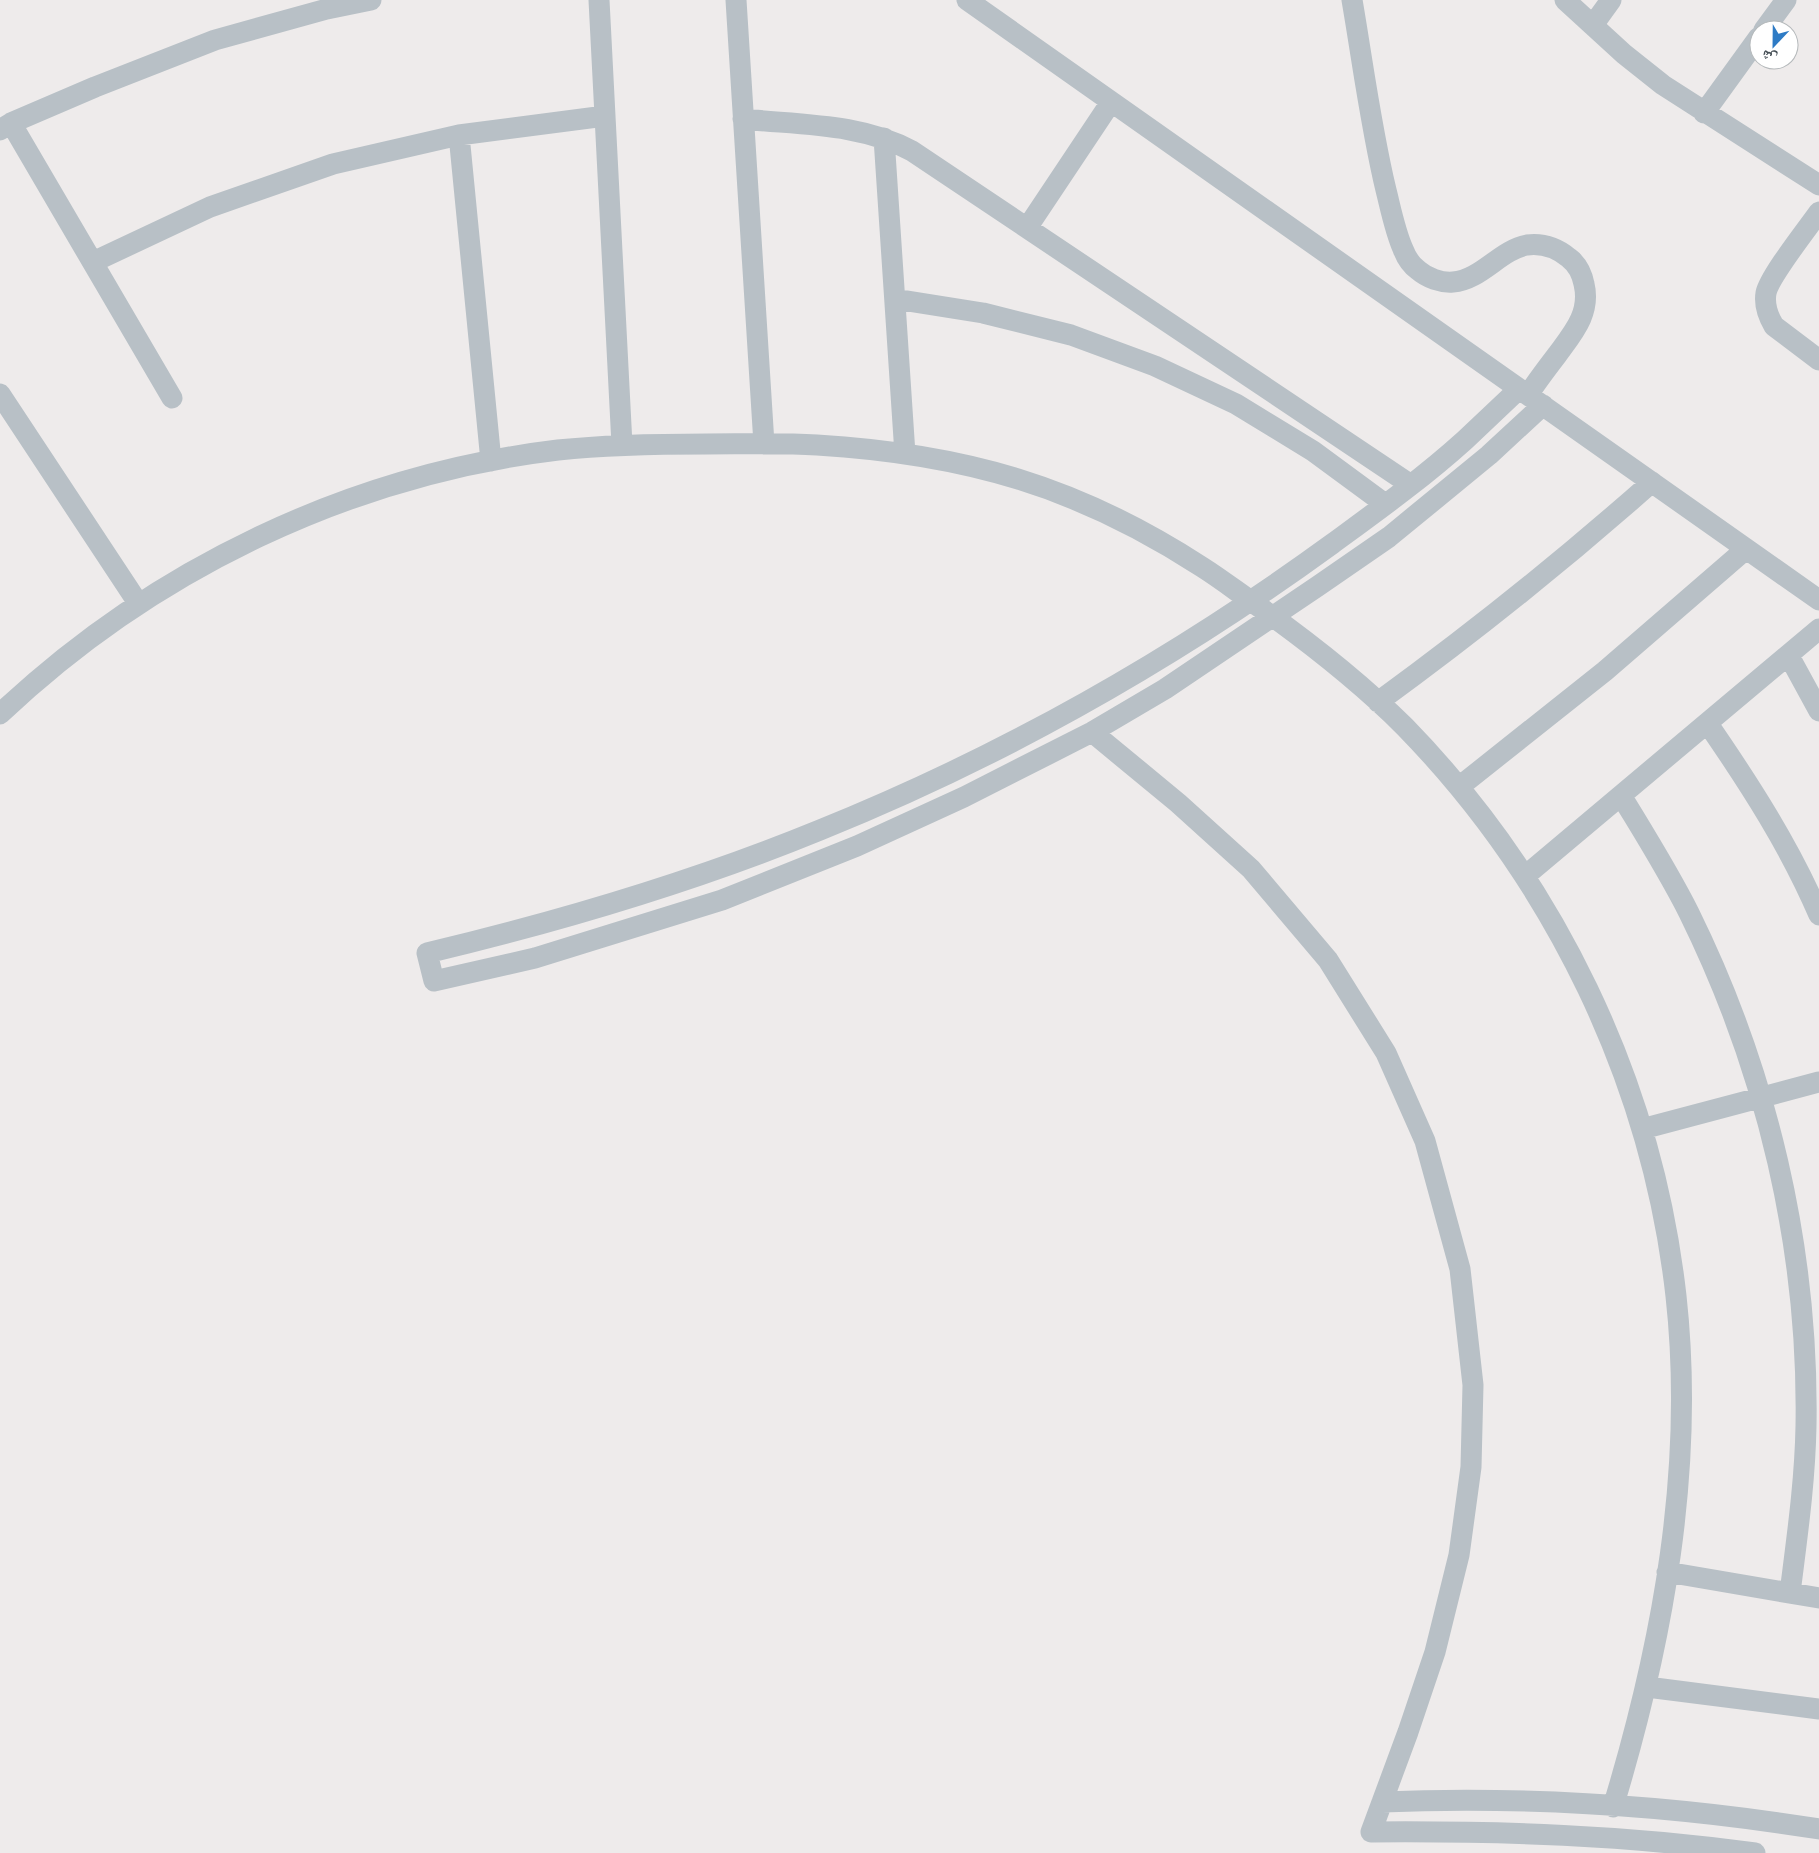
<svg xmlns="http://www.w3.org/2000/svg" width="1819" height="1853" font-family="'Roboto Condensed','Noto Naskh Arabic',sans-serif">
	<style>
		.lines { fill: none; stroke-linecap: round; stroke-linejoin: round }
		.minor { stroke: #b8c0c6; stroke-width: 21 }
	</style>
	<rect width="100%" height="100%" fill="#eeebeb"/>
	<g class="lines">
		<!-- minor -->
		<path class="minor" d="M599 0 622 445
			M736 0 764 444
			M967 0 1819 600
			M1352 0C1363 64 1371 128 1386 190 1391 210 1395 231 1403 249 1406 257 1411 265 1418 270 1427 278 1441 283 1453 282 1481 280 1500 250 1527 245 1543 243 1557 248 1569 258 1577 264 1582 274 1584 284 1591 313 1573 333 1557 355 1547 368 1537 381 1528 395
			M1565 0 1624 54 1663 85 1819 185
			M1593 25 1611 0
			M1764 30 1786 0
			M1704 113 1759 37
			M743 119C800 125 861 123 912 151L1411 485
			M11 123 172 398
			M0 130 11 123 95 87 215 40 327 9 371 0
			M459 135 491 461
			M884 138 905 454
			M1819 212C1807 229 1769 277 1766 293 1764 305 1768 316 1774 326L1819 360
			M1027 228 1111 102
			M93 262 210 207 333 164 459 135 605 116
			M895 299 983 313 1071 335 1155 366 1236 404 1313 451 1385 504
			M1519 389C1501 406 1483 423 1465 440 1423 478 1377 511 1332 544 1174 659 1001 757 820 830 693 882 561 921 427 953L434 981 535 958 722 900 857 846 964 797 1092 732 1165 689 1318 586 1389 537 1489 455 1543 405
			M0 394 138 603
			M1789 656 1819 711
			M1378 702C1473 633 1564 560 1652 482
			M0 714C152 570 349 475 558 450 607 445 657 444 707 444 744 444 780 443 817 445 884 449 953 459 1018 479 1083 499 1145 530 1202 567 1221 579 1239 593 1258 606 1310 643 1360 682 1405 727 1555 881 1652 1082 1676 1296 1695 1468 1663 1642 1613 1807
			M1708 724C1750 785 1790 847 1819 915
			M1092 732 1178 803 1251 869 1328 960 1386 1053 1425 1141 1460 1269 1473 1385 1471 1467 1459 1555 1435 1652 1408 1732 1371 1832C1500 1831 1627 1835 1755 1853
			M1459 787 1605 671 1746 549
			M1622 797C1645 835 1669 873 1689 913 1767 1071 1809 1249 1806 1426 1805 1482 1797 1537 1790 1593
			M1525 876 1819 629
			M1642 1129 1819 1082
			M1667 1572 1819 1598
			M1647 1687 1819 1709
			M1382 1802C1527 1796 1675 1806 1819 1829"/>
	</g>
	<!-- north arrow -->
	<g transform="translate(1774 45) rotate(202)"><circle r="24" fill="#ffffff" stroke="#b5b9bb"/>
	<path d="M0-4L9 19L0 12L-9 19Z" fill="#2e7bc5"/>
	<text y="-8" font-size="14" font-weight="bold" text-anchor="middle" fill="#464f56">ش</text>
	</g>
</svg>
